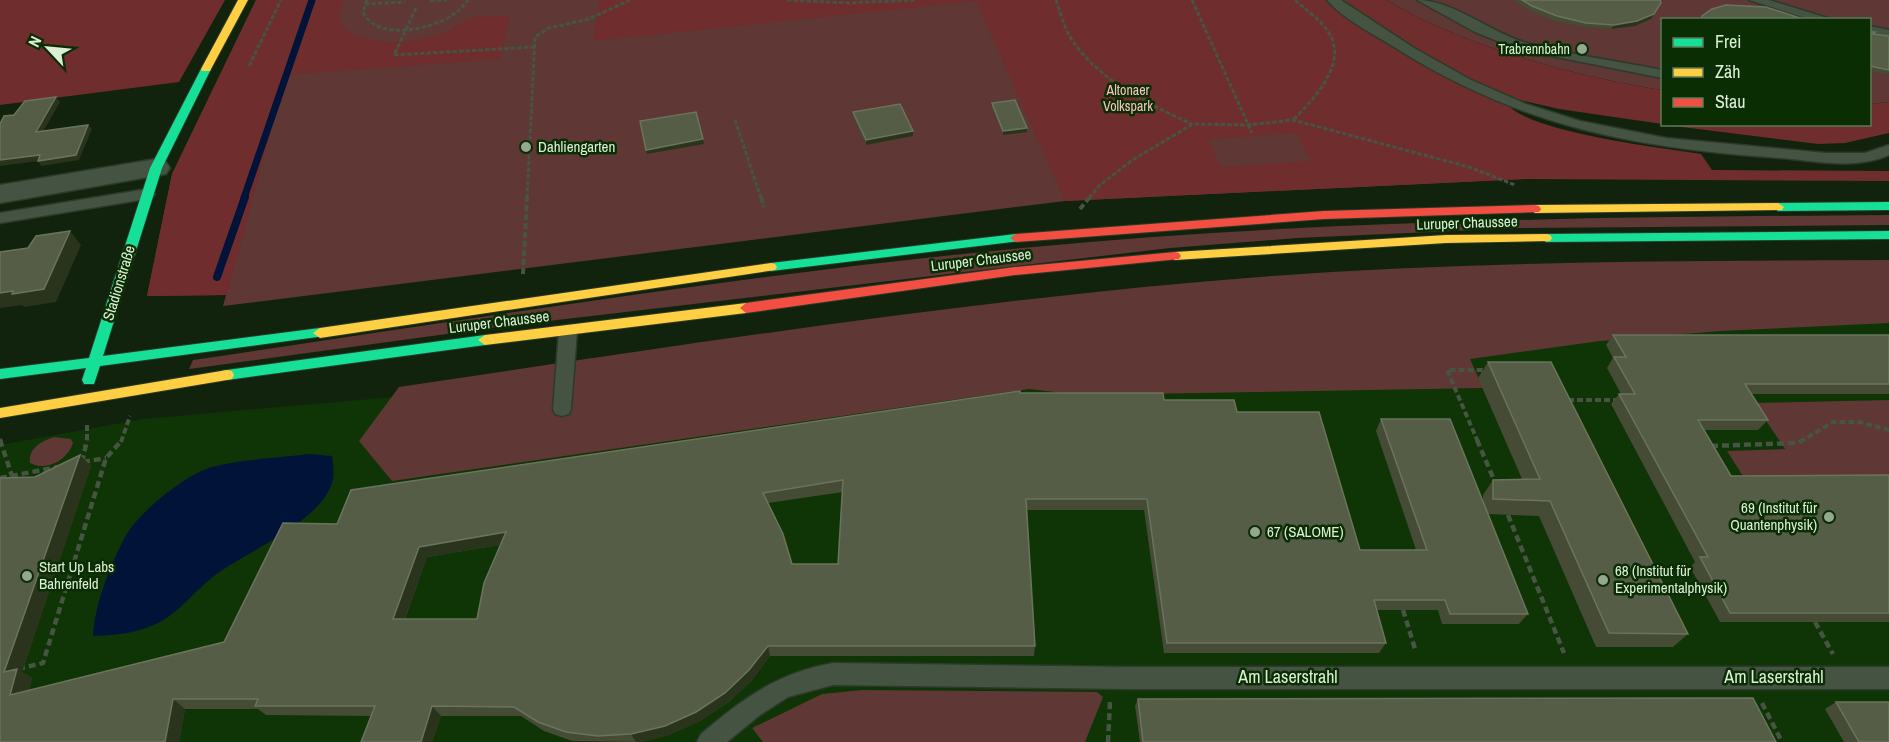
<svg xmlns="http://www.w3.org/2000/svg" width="1889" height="742" font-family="'Archivo Narrow',sans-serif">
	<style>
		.built { fill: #0f3406 }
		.green { fill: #5f3735 }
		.forest { fill: #6f2d2d; fill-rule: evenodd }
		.water { fill: #021339 }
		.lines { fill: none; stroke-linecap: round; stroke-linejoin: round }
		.stream-far1 { stroke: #021339; stroke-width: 7 }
		.stream { stroke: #021339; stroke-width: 8 }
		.lane-casing { stroke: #2c3a2a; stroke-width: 3 }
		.street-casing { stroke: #2c3a2a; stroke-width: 3 }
		.fast-casing { stroke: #2c3a2a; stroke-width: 2 }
		.slow-casing { stroke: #2c3a2a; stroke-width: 2 }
		.jam-casing { stroke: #2c3a2a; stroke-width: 2 }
		.path-far2 { stroke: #475343; stroke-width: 3; stroke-dasharray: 4.5 2; stroke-linecap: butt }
		.path-far1 { stroke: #475343; stroke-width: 4; stroke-dasharray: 6 3; stroke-linecap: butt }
		.path { stroke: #475343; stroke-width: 4.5; stroke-dasharray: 7 4; stroke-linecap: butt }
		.lane { fill: #455343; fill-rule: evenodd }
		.street { fill: #455343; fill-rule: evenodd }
		.fast { fill: #16e098; fill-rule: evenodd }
		.slow { fill: #ffcf43; fill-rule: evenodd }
		.jam { fill: #f24e42; fill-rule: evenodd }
		.wall { fill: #454b34; fill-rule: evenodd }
		.shaded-wall { fill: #2a341d }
		.building { fill: #555d46; stroke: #6a745c; stroke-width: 1.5; fill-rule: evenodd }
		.poi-dot { fill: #94a890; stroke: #0b2d03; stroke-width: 2 }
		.labels { text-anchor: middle; stroke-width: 5; stroke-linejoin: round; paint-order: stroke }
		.far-poi-label { font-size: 14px; fill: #dbefd6; stroke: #0b2d03; text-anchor: end }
		.far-park-label { font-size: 14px; fill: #f3c2c1; stroke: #0b2d03 }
		.poi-label { font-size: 15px; fill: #dbefd6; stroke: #0b2d03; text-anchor: start }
		.street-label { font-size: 15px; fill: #dbefd6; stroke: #0b2d03 }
		.near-street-label { font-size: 18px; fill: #dbefd6; stroke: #0b2d03 }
	</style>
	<rect width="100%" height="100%" fill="#11230d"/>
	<!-- built -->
	<path class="built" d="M1889 280V742H0V445L143 419 563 382Z"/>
	<!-- green -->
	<path class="green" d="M256 0H1304L1525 179 1065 201 223 306 226 295 147 296 172 174Z
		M1387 0H1889V102L1870 104V20H1662V90C1581 78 1456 44 1387 0Z
		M1889 215V225L1520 228 1297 238 1170 248 498 327 189 369 193 360C473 319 752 273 1033 247 1318 220 1603 217 1889 215Z
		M1889 260V323L1721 331 1600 341 1470 359 1483 388 1081 395 1029 389 392 481 359 441 399 387C689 344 980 298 1272 276 1478 261 1683 261 1889 260Z
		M1889 400V481H1746L1727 451 1785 449 1754 403Z
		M54 437 71 439 73 443C68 460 46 472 30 463 28 448 42 441 54 437Z
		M862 690 1097 692 1103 697 1085 742H763L752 728 822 694Z"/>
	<!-- forest -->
	<path class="forest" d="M0 0H225L179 82 0 105Z
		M256 0H344L338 14 343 28C371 48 412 44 443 33 453 29 462 21 472 18 483 14 499 17 510 16L500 59 286 75 227 295 147 296 172 174Z
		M600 0H1387C1456 44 1581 78 1662 90V124L1559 109 1515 99 1505 101C1521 132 1665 148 1701 154L1712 170 1889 171V181L1525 179 1065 201 976 1 593 41ZM1296 133 1311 161 1220 167 1208 139Z
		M1889 102V133L1845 143 1818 144 1666 125 1870 124V104Z"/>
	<!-- water -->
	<path class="water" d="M309 454 332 456C333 463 334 472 333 479 324 523 238 554 208 581 189 597 175 617 151 626 132 634 113 635 93 636 95 603 110 566 125 537 138 513 184 476 209 468 238 459 279 458 309 454Z"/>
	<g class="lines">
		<!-- stream-far1 -->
		<path class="stream-far1" d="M244 198 312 0"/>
		<!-- stream -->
		<path class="stream" d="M217 277 245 197"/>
		<defs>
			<path id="lane" d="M1327 0H1341L1414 48 1469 79 1526 104 1580 121 1666 138 1825 153H1865L1889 145V155C1855 170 1817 161 1781 158 1634 148 1521 127 1394 47 1372 33 1343 19 1327 0Z
				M1417 0C1453 0 1491 33 1527 43 1571 55 1618 61 1662 70V78L1517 49 1475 32Z
				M1749 0H1769L1834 20H1812Z
				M1870 26 1889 30V38L1870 34Z
				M147 189 155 194 152 198 0 223V213Z
				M568 325 574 327 577 331 571 409 569 414 562 416 555 414 553 409 559 331 562 327Z
				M833 663 1128 667H1889V689H1128L833 685 788 697 760 715 727 742H697L701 734C742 699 779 672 833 663Z"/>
			<path id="street" d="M156 159 166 162 170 168 166 174 0 203V185Z"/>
			<path id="fast" d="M206 66 211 69 162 168 103 356 320 328 327 333 325 336 100 366 94 384H84L82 380 86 368 0 379V369L89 358 150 168 201 69Z
				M1889 202V210L1778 211 1772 207 1778 203Z
				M1889 231V239L1546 242 1540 238 1546 234Z
				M1016 234 1020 235 1022 238 1020 241 771 271 765 267 771 263Z
				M485 335 492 340 485 345 227 380 222 379 220 375 222 371 227 370Z"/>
			<path id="slow" d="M238 0H248L211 69 210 71H202L201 69Z
				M1778 203 1784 207 1782 210 1535 213 1529 209 1535 205Z
				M1546 234 1550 235 1552 238 1550 241 1446 243 1175 260 1169 256 1175 252 1446 235Z
				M771 263 775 264 777 267 775 270 320 338 313 333 320 328Z
				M746 303 752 308 746 313 485 345 478 340 485 335Z
				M227 370 232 371 234 375 232 379 227 380 0 418V408Z"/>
			<path id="jam" d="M1535 205 1539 206 1541 209 1539 212 1324 219 1016 242 1010 238 1016 234 1324 211Z
				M1175 252 1179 253 1181 256 1179 259 1015 275 746 313 740 308 746 303 1015 267Z"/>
		</defs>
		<!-- lane casing -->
		<use href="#lane" class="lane-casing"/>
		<!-- street casing -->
		<use href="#street" class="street-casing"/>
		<!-- fast casing -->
		<use href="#fast" class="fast-casing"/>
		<!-- slow casing -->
		<use href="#slow" class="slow-casing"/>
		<!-- jam casing -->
		<use href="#jam" class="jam-casing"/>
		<!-- path-far2 -->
		<path class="path-far2" d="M367 0 363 12C375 40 425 30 446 19 455 14 462 8 468 0
			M787 0 849 3 915 0
			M1056 0C1061 14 1065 31 1074 43 1102 82 1150 105 1192 124
			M1192 0 1252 133
			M430 1 447 0
			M365 4 405 2
			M416 8 394 55 533 47
			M249 66 281 0
			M1294 119C1314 99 1348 63 1329 33 1321 20 1306 10 1295 0
			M735 120 761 198
			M527 198 535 37 549 28 589 19 630 0
			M1089 198 1100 185 1134 159 1193 124 1247 125 1293 120 1469 167 1515 185"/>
		<!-- path-far1 -->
		<path class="path-far1" d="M761 197 764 207
			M1080 209 1090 197
			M523 274 527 197
			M1568 400H1617
			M87 425V442
			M0 439 1 442
			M121 442 130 416
			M1478 442 1447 370H1486
			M1800 442 1833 422H1859L1889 430"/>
		<!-- path -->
		<path class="path" d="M0 440 12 476
			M1477 440 1495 482
			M1711 446 1798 443 1802 440
			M82 462 87 440
			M83 462 106 458
			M0 478 58 467
			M1508 515 1564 653
			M1403 610 1416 652
			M1815 622 1833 654
			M18 669 43 663 106 458 122 440
			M1762 703 1782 742
			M1108 742 1110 702"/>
		<!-- lane -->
		<use href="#lane" class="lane"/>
		<!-- street -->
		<use href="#street" class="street"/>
		<!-- fast -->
		<use href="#fast" class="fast"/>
		<!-- slow -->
		<use href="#slow" class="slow"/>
		<!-- jam -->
		<use href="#jam" class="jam"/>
	</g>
	<!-- wall -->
	<path class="wall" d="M1513 0H1660L1651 19 1635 26 1611 29 1583 27 1555 21 1530 11Z
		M1869 32 1873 34 1889 36V75L1869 71Z
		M992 103 1027 132 1003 135 992 108Z
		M853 112 913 136 866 145 853 117Z
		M1613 335H1889V394H1751L1768 420 1758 430H1704L1731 476 1889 475V622H1720L1690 567 1695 562 1611 404 1619 394H1621L1607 368 1613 358 1606 345Z
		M1488 362 1688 634 1673 647H1596L1539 516 1488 514 1528 614 1519 624H1442L1438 610H1377L1386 643 1379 653H1164L1144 510H1027L1035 646 1034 656H770L752 680 729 702 700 721 669 735 641 742 572 741 544 731 521 716H441L432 742H361L371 716 266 715 258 709H185L179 742H0L35 477 80 455 91 466 22 672 32 678 29 690 224 642 337 524 1020 393 1164 400 1237 412 1360 550H1416L1376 431 1381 419 1483 501V495L1493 480 1522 479 1478 378ZM843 492 838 564H792L768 503ZM500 545 477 619H405L427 557Z
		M1138 699 1776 742H1140L1135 706Z
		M1836 702 1889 742H1844L1825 709Z"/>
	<!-- shaded-wall -->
	<path class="shaded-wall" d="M1661 3 1651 19 1635 26 1611 29 1614 25Z
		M56 97 60 102 40 137 36 132Z
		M88 125 92 129 79 160 41 166 38 161 0 166V160L40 155Z
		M1027 128V132L1003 135V131Z
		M913 131V136L866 145V140Z
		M703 139 704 144 647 154 646 150Z
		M70 231 81 245 56 302 24 307 22 305 0 308V293Z
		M80 455 91 466 22 672 32 678 25 704 10 695 4 672Z
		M506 532 512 543 427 557 401 629 393 619 419 547Z
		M768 646 770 656 752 680 729 702 700 721 669 735 641 742H636L631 734Z
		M173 699 185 709 179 742H165Z
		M432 706 441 716 432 742H421Z"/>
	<!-- building -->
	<path class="building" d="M1522 0H1660L1661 3 1654 14 1637 21 1614 25 1586 23 1557 16 1532 6Z
		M1726 5 1766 7 1806 20H1701L1702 16 1712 9Z
		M1869 32H1875L1873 34 1889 36V70L1874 67 1869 65Z
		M56 97 36 132 88 125 76 155 38 161 40 155 0 160V124L4 116 14 115 25 101Z
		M1015 100 1027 128 1003 131 992 103Z
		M900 104 913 131 866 140 853 112Z
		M696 112 703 139 646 150 640 121Z
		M70 231 44 289 12 294 13 291 0 293V252L28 248 36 236Z
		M1613 335H1889V384H1745L1768 420H1698L1731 476 1889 475V613H1730L1700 557H1708L1619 394H1635L1614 357H1626Z
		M1488 362H1551L1688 634 1609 633 1550 501 1493 499V480L1540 479Z
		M1020 391V393H1163L1164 400H1234L1237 412H1319L1360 550H1427L1381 419H1450L1528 614H1450L1445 600H1374L1386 643H1167L1147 499H1026L1035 646H768L749 670 725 693 696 712 665 726 631 734 598 736 566 732 538 722 514 707 432 706 421 742H361L375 706H255L258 699H173L165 742H0V478L35 477 80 455 4 672 17 669 10 695 224 642 283 523 337 524 351 490ZM843 480 838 564H792L783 534 763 493ZM506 532 484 583 477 619H393L419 547Z
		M1753 698 1776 742H1143L1138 699Z
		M1836 702H1889V742H1859Z"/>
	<!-- markers -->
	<g class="poi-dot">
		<circle cx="1582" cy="49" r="6"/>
		<circle cx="526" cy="147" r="6"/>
		<circle cx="1829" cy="517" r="6"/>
		<circle cx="1255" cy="532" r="6"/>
		<circle cx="27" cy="576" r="6"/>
		<circle cx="1603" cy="580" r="6"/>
	</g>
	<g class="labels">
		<!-- far-poi labels -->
		<g class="far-poi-label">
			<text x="1570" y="54">Trabrennbahn</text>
		</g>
		<!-- far-park labels -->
		<g class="far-park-label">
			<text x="1128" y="95">Altonaer<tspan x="1128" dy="16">Volkspark</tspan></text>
		</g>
		<!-- poi labels -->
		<g class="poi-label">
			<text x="538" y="152">Dahliengarten</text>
			<text x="1817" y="513" text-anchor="end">69 (Institut für<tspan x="1817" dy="17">Quantenphysik)</tspan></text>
			<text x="1267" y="537">67 (SALOME)</text>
			<text x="39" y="572">Start Up Labs<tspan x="39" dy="17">Bahrenfeld</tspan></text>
			<text x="1615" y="576">68 (Institut für<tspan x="1615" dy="17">Experimentalphysik)</tspan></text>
		</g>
		<!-- street labels -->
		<g class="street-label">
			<text transform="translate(1467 223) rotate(-2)" y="5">Luruper Chaussee</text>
			<text transform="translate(981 260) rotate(-7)" y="5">Luruper Chaussee</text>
			<text transform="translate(119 283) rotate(-73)" y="5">Stadionstraße</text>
			<text transform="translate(499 322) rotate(-7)" y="5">Luruper Chaussee</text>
		</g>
		<!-- near-street labels -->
		<g class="near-street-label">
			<text x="1288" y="683">Am Laserstrahl</text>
			<text x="1774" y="683">Am Laserstrahl</text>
		</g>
	</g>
	<!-- legend -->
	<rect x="1661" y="18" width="210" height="108" fill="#0b2d03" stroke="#5e7b57" stroke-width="1.5"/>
	<rect x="1673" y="38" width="30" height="9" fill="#16e098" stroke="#5e7b57" stroke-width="1.5"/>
	<text x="1715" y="48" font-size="18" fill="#dbefd6">Frei</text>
	<rect x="1673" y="68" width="30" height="9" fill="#ffcf43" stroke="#5e7b57" stroke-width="1.5"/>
	<text x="1715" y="78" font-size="18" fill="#dbefd6">Zäh</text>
	<rect x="1673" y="98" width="30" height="9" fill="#f24e42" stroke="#5e7b57" stroke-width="1.5"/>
	<text x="1715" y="108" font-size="18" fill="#dbefd6">Stau</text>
	<!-- north arrow -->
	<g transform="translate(48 48) rotate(296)" stroke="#0b2d03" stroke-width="4.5" paint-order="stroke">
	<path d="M0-4.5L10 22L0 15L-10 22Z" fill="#dbefd6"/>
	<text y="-9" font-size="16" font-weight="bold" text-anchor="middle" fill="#dbefd6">N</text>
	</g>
</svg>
